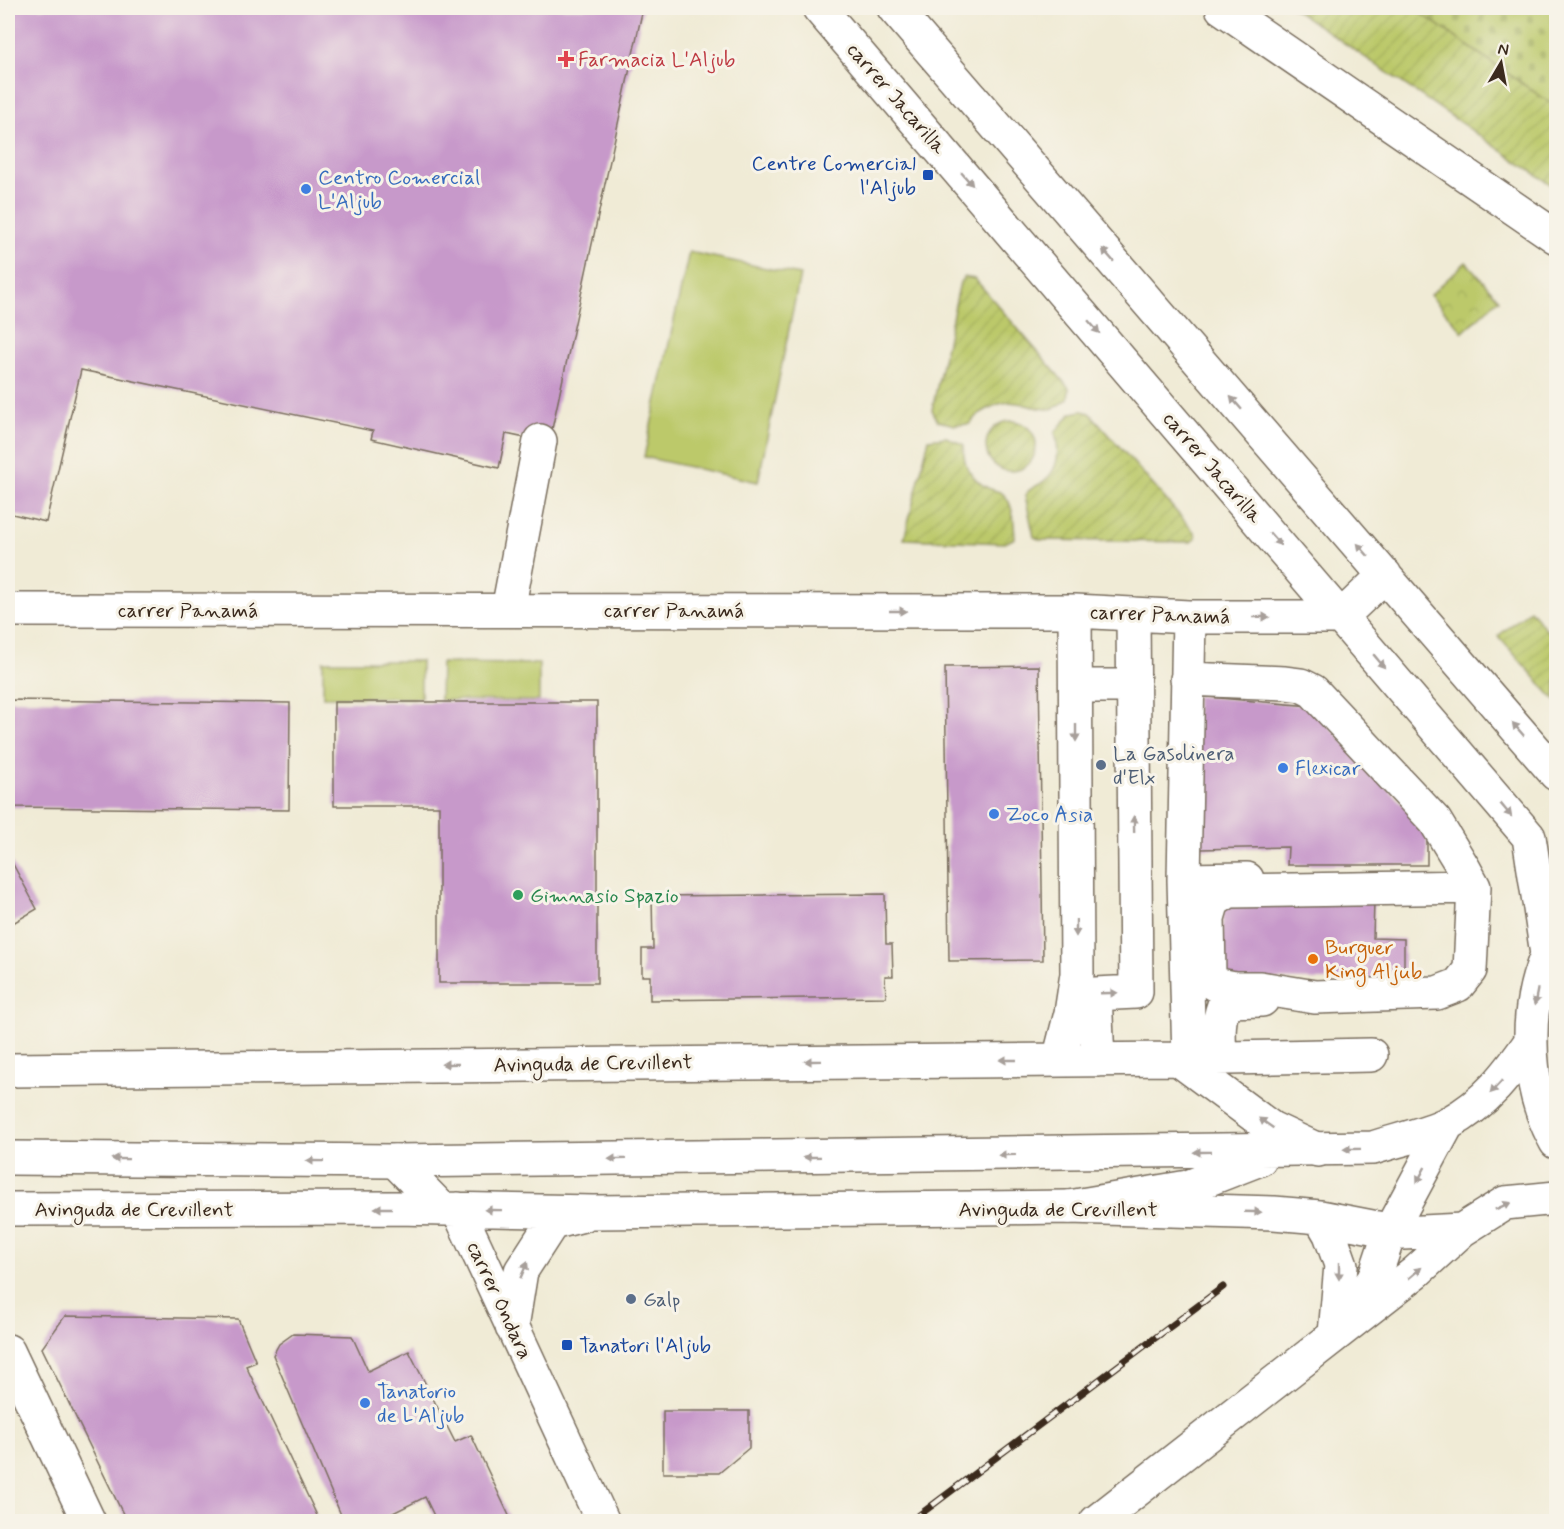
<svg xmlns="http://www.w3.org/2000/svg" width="1564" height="1529" font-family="Mynerve,sans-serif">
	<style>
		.grass { fill: #bcc96b; stroke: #7c7a44; stroke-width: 1.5 }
		.cemetery { fill: url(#cemetery-stones); stroke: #7c7a44; stroke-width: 1.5 }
		.park { fill: url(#park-crowns); stroke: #7c7a44; stroke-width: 1.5 }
		.garden { fill: url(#garden-furrows); stroke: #7c7a44; stroke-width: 1.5 }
		.building { fill: #c799ca }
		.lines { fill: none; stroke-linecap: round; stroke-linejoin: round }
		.minor-casing { stroke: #7a6e5e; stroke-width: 36 }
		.highway-casing { stroke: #7a6e5e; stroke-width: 36 }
		.minor { stroke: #fff; stroke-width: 33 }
		.highway { stroke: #fff; stroke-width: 33 }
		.rail-casing { stroke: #3b2a1e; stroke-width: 7 }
		.rail { stroke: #f7f3e8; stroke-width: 4.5; stroke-dasharray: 14; stroke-linecap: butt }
		.oneway { fill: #a79f9a }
		.health-dot { fill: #e0444e; stroke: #f7f3e8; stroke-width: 2 }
		.transit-dot { fill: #1a4fb4; stroke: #f7f3e8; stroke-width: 2 }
		.shop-dot { fill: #3f7fe0; stroke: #f7f3e8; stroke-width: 2 }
		.service-dot { fill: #5c6f8a; stroke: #f7f3e8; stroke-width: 2 }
		.leisure-dot { fill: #2e9e5b; stroke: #f7f3e8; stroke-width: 2 }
		.food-dot { fill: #e8710a; stroke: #f7f3e8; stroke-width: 2 }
		.labels { text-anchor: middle; stroke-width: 6; stroke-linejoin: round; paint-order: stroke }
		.health-label { font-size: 21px; fill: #be3a42; stroke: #f7f3e8; text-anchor: start }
		.street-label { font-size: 21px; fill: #3b2a1e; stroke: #f7f3e8 }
		.transit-label { font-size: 21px; fill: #164399; stroke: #f7f3e8; text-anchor: end }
		.shop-label { font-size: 21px; fill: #366cbe; stroke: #f7f3e8; text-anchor: start }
		.service-label { font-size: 21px; fill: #4e5e75; stroke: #f7f3e8; text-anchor: start }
		.leisure-label { font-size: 21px; fill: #27864d; stroke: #f7f3e8; text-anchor: start }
		.food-label { font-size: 21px; fill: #c56008; stroke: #f7f3e8; text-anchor: start }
	</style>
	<defs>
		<pattern id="cemetery-stones" width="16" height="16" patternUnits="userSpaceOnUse" patternTransform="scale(1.5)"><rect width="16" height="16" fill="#bcc96b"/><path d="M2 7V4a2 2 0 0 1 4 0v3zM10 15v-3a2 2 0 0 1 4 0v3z" fill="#a2ad5c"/></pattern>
		<pattern id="park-crowns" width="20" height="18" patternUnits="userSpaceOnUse" patternTransform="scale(1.5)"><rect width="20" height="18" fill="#bcc96b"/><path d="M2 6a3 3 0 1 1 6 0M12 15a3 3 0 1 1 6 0" fill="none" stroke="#a2ad5c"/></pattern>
		<pattern id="garden-furrows" width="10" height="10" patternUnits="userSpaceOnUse" patternTransform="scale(1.5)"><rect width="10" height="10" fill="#bcc96b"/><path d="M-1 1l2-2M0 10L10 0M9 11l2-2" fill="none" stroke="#a2ad5c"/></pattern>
	</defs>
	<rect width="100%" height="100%" fill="#f7f3e8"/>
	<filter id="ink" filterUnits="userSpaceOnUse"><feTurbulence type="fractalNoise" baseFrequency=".0167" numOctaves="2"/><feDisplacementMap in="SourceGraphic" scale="12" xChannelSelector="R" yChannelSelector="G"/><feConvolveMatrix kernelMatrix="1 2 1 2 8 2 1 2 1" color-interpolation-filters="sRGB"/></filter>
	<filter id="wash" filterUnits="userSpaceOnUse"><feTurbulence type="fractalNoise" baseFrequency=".008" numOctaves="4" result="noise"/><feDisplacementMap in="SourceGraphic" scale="24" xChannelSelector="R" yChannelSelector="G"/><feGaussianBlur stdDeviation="1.35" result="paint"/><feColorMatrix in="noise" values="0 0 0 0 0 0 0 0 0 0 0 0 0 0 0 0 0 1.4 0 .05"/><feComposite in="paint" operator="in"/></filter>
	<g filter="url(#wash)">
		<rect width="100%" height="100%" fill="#f0ebd6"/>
		<!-- grass -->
		<path class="grass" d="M689 252 800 275 758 482 644 457Z
			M323 661H421V698L323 697Z
			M441 663 539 664V701L440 700Z"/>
		<!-- cemetery -->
		<path class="cemetery" d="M1413 8H1556V107Z"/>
		<!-- park -->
		<path class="park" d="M1466 262 1499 299 1463 332 1430 295Z"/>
		<!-- garden -->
		<path class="garden" d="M1293 8H1413L1556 107V188Z
			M964 277 975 279 1069 388 1068 399C1062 403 1055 410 1047 409 1022 407 1013 395 988 409 980 413 975 416 970 424L955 425 938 421 932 410 960 282Z
			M1082 411 1090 413 1195 533 1196 538 1191 542 1041 540 1034 537 1025 495C1030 488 1033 488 1040 484 1059 472 1060 451 1055 432L1072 413Z
			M986 446a25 25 0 1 1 50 0a25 25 0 1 1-50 0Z
			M946 437 964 445C962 464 971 479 988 488 994 491 1001 490 1005 496 1014 506 1014 525 1015 538L1005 543 904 539 929 439Z
			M1530 610 1556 641V701L1498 636Z"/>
		<g id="blocks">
			<!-- building -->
			<path class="building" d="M8 8H643L549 443 506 434 499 468 371 439 373 431 81 370 46 522 8 513Z
				M1039 666 1043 960 949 961 945 667Z
				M1196 696 1310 706 1427 830V865H1287L1288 847 1200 849Z
				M8 700 290 703 289 810 8 807Z
				M334 702H597V983H439V806H334Z
				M8 855 37 909 8 926Z
				M885 894 886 944H892L893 976H885L886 997 650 1000V976H642V949H653L652 896Z
				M1223 897 1374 900 1373 938 1404 939V981L1222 979Z
				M65 1316 238 1319 256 1362 246 1366 320 1522H127L42 1348Z
				M293 1334 352 1336 368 1371 409 1351 455 1442 471 1435 512 1522H437L425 1497 375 1522H344L273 1355 279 1344Z
				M663 1411H749V1448L719 1473H663Z"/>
		</g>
	</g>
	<g filter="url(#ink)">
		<use href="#blocks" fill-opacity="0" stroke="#7a6e5e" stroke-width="1.5"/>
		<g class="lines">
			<defs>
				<path id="minor" d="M819 8 1529 837 1547 954
					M894 8 1556 774
					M1222 8 1556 237
					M8 610 1075 611 1189 617H1341
					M508 610 540 441
					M1189 617 1184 880 1247 879
					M1341 617 1385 575
					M1187 679 1285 683 1301 685 1313 691 1435 821 1463 867 1474 887 1470 970 1458 985 1437 993 1315 997 1260 988H1234L1214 984 1209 977 1208 918 1213 901 1229 891 1474 887
					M1076 686H1132
					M1184 880 1189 1058
					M1220 1058C1219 1038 1217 1018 1226 1001L1262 1000
					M1178 1059 1371 1055
					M1059 1060 1071 1013 1077 974 1075 611
					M1098 1060 1095 994 1136 992 1133 614
					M8 1070 1178 1059 1271 1128 1318 1150
					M395 1161 441 1208
					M8 1209 396 1208 593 1212 1069 1207 1274 1213 1320 1217 1403 1233 1462 1230 1505 1203 1556 1198
					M458 1209 603 1522
					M1320 1217 1330 1234 1341 1265 1335 1334
					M512 1327 521 1271 552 1223 583 1215
					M8 1351 89 1522
					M1096 1522 1416 1272 1462 1230"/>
				<path id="highway" d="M1556 938C1522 996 1523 1083 1556 1142
					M8 1158 395 1161 1373 1148C1398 1140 1426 1134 1449 1123 1486 1103 1508 1074 1531 1041
					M1069 1207 1188 1187 1260 1159
					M1335 1334 1374 1279 1390 1231 1448 1123"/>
			</defs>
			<!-- minor casing -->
			<use href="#minor" class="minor-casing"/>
			<!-- highway casing -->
			<use href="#highway" class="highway-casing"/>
			<!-- minor -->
			<use href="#minor" class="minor"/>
			<!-- highway -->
			<use href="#highway" class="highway"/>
			<defs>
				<path id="rail" d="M910 1522 1223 1287"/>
			</defs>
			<!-- rail casing -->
			<use href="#rail" class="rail-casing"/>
			<!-- rail -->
			<use href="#rail" class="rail"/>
		</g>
		<!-- one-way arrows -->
		<defs><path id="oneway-solid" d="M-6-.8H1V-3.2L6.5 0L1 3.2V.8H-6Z" transform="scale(1.5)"/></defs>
		<g class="oneway">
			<use href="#oneway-solid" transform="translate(967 179) rotate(49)"/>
			<use href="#oneway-solid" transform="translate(1108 255) rotate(-131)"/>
			<use href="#oneway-solid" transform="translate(1094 327) rotate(49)"/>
			<use href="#oneway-solid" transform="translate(1236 403) rotate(-131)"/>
			<use href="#oneway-solid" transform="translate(1275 539) rotate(49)"/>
			<use href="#oneway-solid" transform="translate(1363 550) rotate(-131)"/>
			<use href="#oneway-solid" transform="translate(898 611)"/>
			<use href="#oneway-solid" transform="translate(1261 617)"/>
			<use href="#oneway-solid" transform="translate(1379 661) rotate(50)"/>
			<use href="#oneway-solid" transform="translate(1518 729) rotate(-131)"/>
			<use href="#oneway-solid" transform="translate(1076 733) rotate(90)"/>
			<use href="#oneway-solid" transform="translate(1506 810) rotate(50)"/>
			<use href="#oneway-solid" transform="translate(1134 824) rotate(-91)"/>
			<use href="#oneway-solid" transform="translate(1076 928) rotate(90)"/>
			<use href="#oneway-solid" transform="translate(1109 993) rotate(-2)"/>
			<use href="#oneway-solid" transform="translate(1536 997) rotate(101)"/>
			<use href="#oneway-solid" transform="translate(1008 1060) rotate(180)"/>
			<use href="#oneway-solid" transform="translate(813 1061) rotate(179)"/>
			<use href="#oneway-solid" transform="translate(450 1064) rotate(179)"/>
			<use href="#oneway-solid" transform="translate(1496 1087) rotate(133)"/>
			<use href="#oneway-solid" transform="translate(1266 1123) rotate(-145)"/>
			<use href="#oneway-solid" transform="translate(1352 1149) rotate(179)"/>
			<use href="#oneway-solid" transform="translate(1202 1152) rotate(179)"/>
			<use href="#oneway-solid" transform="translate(1007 1155) rotate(179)"/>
			<use href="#oneway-solid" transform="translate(812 1157) rotate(179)"/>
			<use href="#oneway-solid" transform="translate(120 1159) rotate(-179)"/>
			<use href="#oneway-solid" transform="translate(617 1159) rotate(179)"/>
			<use href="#oneway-solid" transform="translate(315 1161) rotate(-179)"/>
			<use href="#oneway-solid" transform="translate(1421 1175) rotate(118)"/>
			<use href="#oneway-solid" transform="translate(1503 1206) rotate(-24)"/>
			<use href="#oneway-solid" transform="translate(383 1208) rotate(180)"/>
			<use href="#oneway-solid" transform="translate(493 1210) rotate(-179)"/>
			<use href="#oneway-solid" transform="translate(1253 1212) rotate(2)"/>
			<use href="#oneway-solid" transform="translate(524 1270) rotate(-66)"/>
			<use href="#oneway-solid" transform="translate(1339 1271) rotate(90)"/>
			<use href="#oneway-solid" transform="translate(1415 1273) rotate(-40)"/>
		</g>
	</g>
	<!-- markers -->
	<path class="health-dot" d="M563 50h6v6h6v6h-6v6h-6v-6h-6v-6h6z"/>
	<g class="transit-dot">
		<rect x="922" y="169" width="12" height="12" rx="3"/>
		<rect x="561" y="1339" width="12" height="12" rx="3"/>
	</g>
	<g class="shop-dot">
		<circle cx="306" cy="189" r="6"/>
		<circle cx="1283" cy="768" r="6"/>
		<circle cx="994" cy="814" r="6"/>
		<circle cx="365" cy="1403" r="6"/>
	</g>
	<g class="service-dot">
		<circle cx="1101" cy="765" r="6"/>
		<circle cx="631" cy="1299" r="6"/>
	</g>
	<circle class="leisure-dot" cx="518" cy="895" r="6"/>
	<circle class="food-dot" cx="1313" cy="959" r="6"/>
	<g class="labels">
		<!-- health labels -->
		<g class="health-label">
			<text x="578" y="66">Farmacia L'Aljub</text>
		</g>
		<!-- street labels -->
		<g class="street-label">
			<text transform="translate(897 98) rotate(49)" y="7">carrer Jacarilla</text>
			<text transform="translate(1213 467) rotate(49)" y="7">carrer Jacarilla</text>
			<text x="188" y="617">carrer Panamá</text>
			<text x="674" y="617">carrer Panamá</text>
			<text transform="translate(1160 614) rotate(2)" y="7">carrer Panamá</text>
			<text transform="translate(593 1063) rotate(-1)" y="7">Avinguda de Crevillent</text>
			<text x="134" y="1216">Avinguda de Crevillent</text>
			<text x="1058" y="1216">Avinguda de Crevillent</text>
			<text transform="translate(500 1300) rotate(65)" y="7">carrer Ondara</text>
		</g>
		<!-- transit labels -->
		<g class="transit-label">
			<text x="916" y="170">Centre Comercial<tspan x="916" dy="24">l'Aljub</tspan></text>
			<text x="579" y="1352" text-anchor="start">Tanatori l'Aljub</text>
		</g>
		<!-- shop labels -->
		<g class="shop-label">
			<text x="318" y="184">Centro Comercial<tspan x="318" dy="24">L'Aljub</tspan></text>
			<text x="1295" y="775">Flexicar</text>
			<text x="1006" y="821">Zoco Asia</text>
			<text x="377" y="1398">Tanatorio<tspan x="377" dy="24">de L'Aljub</tspan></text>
		</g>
		<!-- service labels -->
		<g class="service-label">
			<text x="1113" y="760">La Gasolinera<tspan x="1113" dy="24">d'Elx</tspan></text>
			<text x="643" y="1306">Galp</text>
		</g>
		<!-- leisure labels -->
		<g class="leisure-label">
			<text x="530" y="902">Gimnasio Spazio</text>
		</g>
		<!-- food labels -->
		<g class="food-label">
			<text x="1325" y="954">Burguer<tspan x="1325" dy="24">King Aljub</tspan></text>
		</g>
	</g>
	<!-- margin -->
	<rect width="1564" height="1529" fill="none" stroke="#f7f3e8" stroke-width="30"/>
	<!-- north arrow -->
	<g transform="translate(1501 63) rotate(10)" stroke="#f7f3e8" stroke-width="4.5" paint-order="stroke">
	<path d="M0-4.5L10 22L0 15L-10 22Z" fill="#3b2a1e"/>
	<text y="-9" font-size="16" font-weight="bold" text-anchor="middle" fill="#3b2a1e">N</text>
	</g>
</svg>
